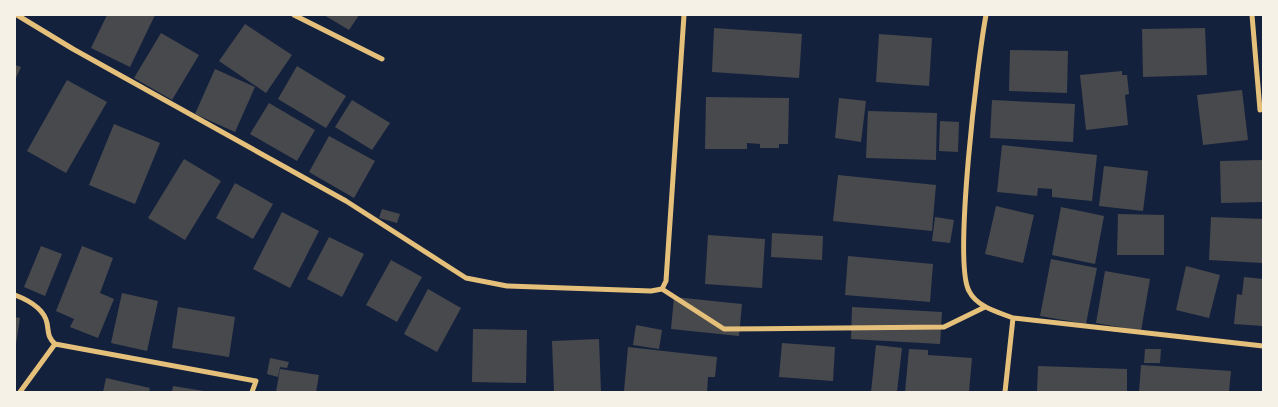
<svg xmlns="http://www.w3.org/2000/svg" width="1278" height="407" font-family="Figtree,sans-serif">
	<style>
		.building { fill: #48494c }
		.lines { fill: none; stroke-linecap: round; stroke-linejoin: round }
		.minor { stroke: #e5c07b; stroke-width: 5 }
	</style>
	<rect width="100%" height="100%" fill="#14213d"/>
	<!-- building -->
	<path class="building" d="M107 15H155L130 67 91 48Z
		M324 15H359L349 30Z
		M245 24 292 55 266 93 219 61Z
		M714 28 802 34 799 78 712 72Z
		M1205 28 1207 75 1143 77 1142 29Z
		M161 33 199 55 172 100 134 78Z
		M879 34 932 38 929 86 876 82Z
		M1010 50 1068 51 1067 93 1009 91Z
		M15 65 21 67 15 80Z
		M297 66 346 96 326 128 278 99Z
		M215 69 255 87 235 132 195 114Z
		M1122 71V75H1127L1129 94 1125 95 1128 125 1086 130 1080 75Z
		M67 80 107 102 66 173 27 151Z
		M1242 90 1248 140 1203 145 1197 95Z
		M706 97 789 98 788 144H779V148H760V144L747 143V149H705Z
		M839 98 866 101 861 142 835 138Z
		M352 100 390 123 372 150 335 127Z
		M992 100 1075 104 1073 142 990 138Z
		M269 103 315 130 297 161 250 134Z
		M868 111 937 113 936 160 866 158Z
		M940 121 959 122 958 152 939 151Z
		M114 124 160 143 135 204 89 185Z
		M329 136 375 161 354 198 309 172Z
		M1002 145 1097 155 1092 201 1052 197V189L1038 188 1037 196 997 192Z
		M184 159 221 181 185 240 148 218Z
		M1263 160V202L1221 203 1220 161Z
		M1104 166 1148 171 1143 211 1099 206Z
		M838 175 936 185 932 231 833 221Z
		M235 183 273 204 253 239 216 218Z
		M996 206 1034 215 1023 263 985 254Z
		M1061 207 1104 216 1095 264 1052 255Z
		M382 209 400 214 397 223 379 218Z
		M282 212 319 231 290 288 253 269Z
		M1118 214 1164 215V255H1117Z
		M935 217 954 220 950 243 932 241Z
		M1211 217 1263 219V263L1209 260Z
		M772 233 823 236 822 260 771 257Z
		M708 235 765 239 762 288 705 284Z
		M329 237 364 254 342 297 307 279Z
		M41 246 62 254 45 296 24 287Z
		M82 246 113 258 100 293 114 299 98 338 70 327 74 319 56 311Z
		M848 256 933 264 930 302 845 295Z
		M1051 259 1097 268 1086 324 1040 316Z
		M391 260 422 277 397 322 366 305Z
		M1186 266 1220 275 1209 318 1176 310Z
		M1105 271 1150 279 1141 331 1096 323Z
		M1244 277 1263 279V326L1234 324 1237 294 1242 295Z
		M428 289 461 308 437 352 404 334Z
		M122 293 158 301 147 351 111 343Z
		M674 297 742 304 739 336 671 329Z
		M178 307 235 317 229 357 172 348Z
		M852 307 942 312 940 344 851 339Z
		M15 317 20 318 16 344H15Z
		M636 325 662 330 659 349 633 345Z
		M473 329 527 330 526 383 472 382Z
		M599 339 601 392H554L552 341Z
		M782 343 835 347 833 381 779 377Z
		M876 345 902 348 897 392H871Z
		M628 347 717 357 715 377H708L707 392 624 391Z
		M909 349 928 350V355L972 358 969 392H905Z
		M1145 349H1161L1160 363H1144Z
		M270 358 289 362 287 368 280 367 278 377 267 374Z
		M1141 365 1231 371 1229 392H1139Z
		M1038 366 1127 369V392H1037Z
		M280 369 319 375 316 392H276Z
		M106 378 150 388 149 392H103Z
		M173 386 204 391V392H172Z"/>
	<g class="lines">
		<!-- minor -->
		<path class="minor" d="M17 15 73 49 346 201 466 278 507 286 651 291 662 289 666 281 684 15
			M294 15 382 59
			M986 15C978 57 953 262 969 291 977 307 998 312 1013 318L1263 346
			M1252 15 1260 110
			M662 289 724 329 944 327 985 307
			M15 295C28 300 44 308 47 323 49 333 47 336 55 344L256 381 252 392
			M20 392 55 344
			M1005 392 1013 318"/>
	</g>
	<!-- border -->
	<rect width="1278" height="407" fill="none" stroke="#f6f1e7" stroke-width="32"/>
</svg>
